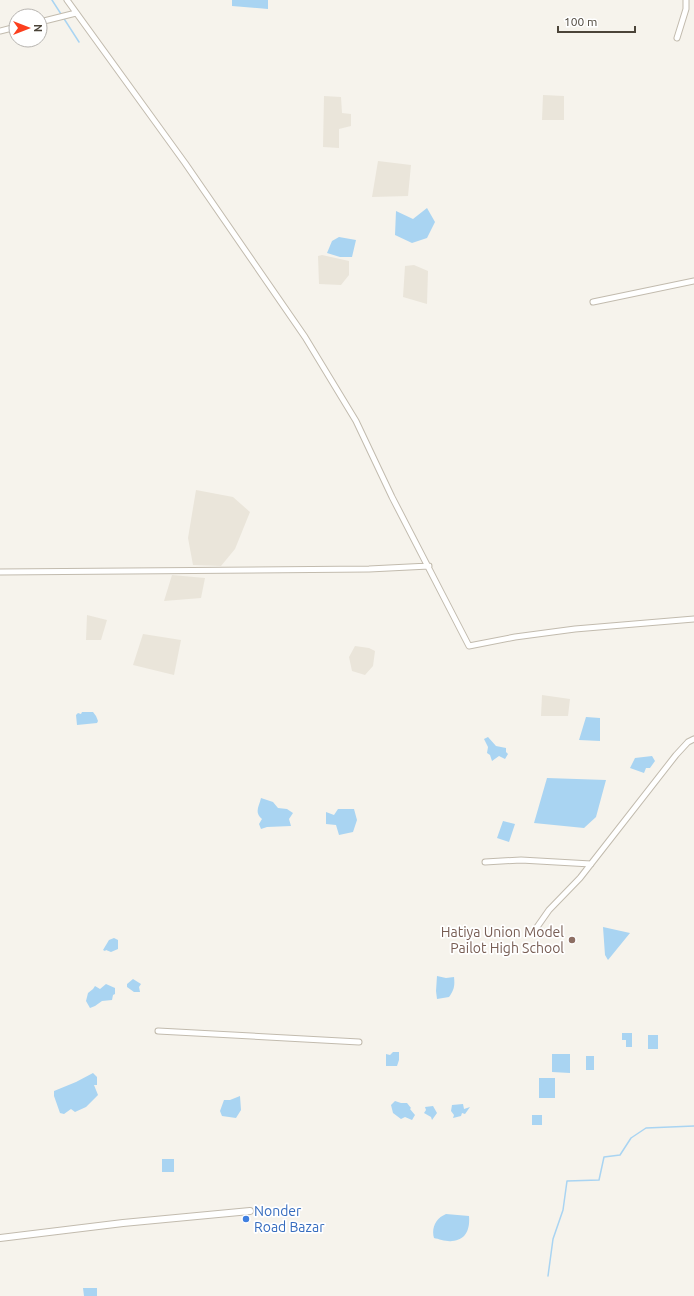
<svg xmlns="http://www.w3.org/2000/svg" width="694" height="1296" font-family="Ubuntu,sans-serif">
	<style>
		.residential { fill: #eae5da }
		.water { fill: #a9d4f2 }
		.lines { fill: none; stroke-linecap: round; stroke-linejoin: round }
		.stream { stroke: #a9d4f2; stroke-width: 1.5 }
		.minor-casing { stroke: #c2bbae; stroke-width: 7 }
		.tertiary-casing { stroke: #c2bbae; stroke-width: 8 }
		.minor { stroke: #fff; stroke-width: 5 }
		.tertiary { stroke: #fff; stroke-width: 6 }
		.education-dot { fill: #8d6e63; stroke: #fff; stroke-width: 1.5 }
		.shop-dot { fill: #3f7fe0; stroke: #fff; stroke-width: 1.5 }
		.labels { text-anchor: middle; stroke-width: 3.5; stroke-linejoin: round; paint-order: stroke }
		.education-label { font-size: 14px; fill: #785e54; stroke: #fff; text-anchor: end }
		.shop-label { font-size: 14px; fill: #366cbe; stroke: #fff; text-anchor: start }
	</style>
	<rect width="100%" height="100%" fill="#f6f3ec"/>
	<!-- residential -->
	<path class="residential" d="M543 95 564 96V120H542Z
		M324 96 341 97 342 113 351 114V126L339 129V148L323 147Z
		M378 161 411 165 408 196 372 197Z
		M322 255 349 261V275L341 285 319 284 318 256Z
		M414 265 428 271 427 304 403 297 405 266Z
		M196 490 233 497 250 512 235 549 221 566 193 565 188 538Z
		M172 575 205 578 201 598 164 601Z
		M87 615 107 620 101 640H86Z
		M143 634 181 640 174 675 133 665Z
		M355 646 369 648 375 651 373 666 365 675 352 671 349 657Z
		M542 695 570 699 568 716H541Z"/>
	<!-- water -->
	<path class="water" d="M232 0H268V9L232 6Z
		M427 208 435 222 427 238 412 243 395 235 396 211 413 219Z
		M339 237 356 240 352 257H340L327 253 332 241Z
		M82 712H93L96 716 98 721 97 723 77 725 76 715 78 713 81 714Z
		M586 717 600 718V741L579 740Z
		M488 737 496 746 506 748V752L508 754 505 759 499 756 492 761 490 755 487 753 488 747 484 739Z
		M652 756 655 761 650 768H646L644 773 630 768 635 758Z
		M547 778 606 780 596 817 584 828 534 823Z
		M261 798 273 802 278 808 287 809 293 813 289 819 291 826 267 827 261 829 259 824 262 819C254 812 259 807 261 798Z
		M338 809H354L357 820 353 832 339 835 336 825 326 824V812L334 815Z
		M503 821 515 824 509 842 497 838Z
		M603 927 630 933 608 960 605 955Z
		M114 938 118 940V949L111 952 106 950 105 951 103 950 109 940Z
		M437 976 446 978 454 977C455 986 454 990 449 997L437 999 436 991Z
		M133 979 141 984 139 987 140 992H134L127 987V984Z
		M106 984 115 988V994L113 995 112 1000 102 1001 95 1006 90 1008 86 1001 88 993 93 989 95 986 100 989Z
		M622 1033H632V1047H626V1040H622Z
		M648 1035H658V1049H648Z
		M393 1052H399V1060L397 1066H386V1054L390 1055Z
		M552 1054H570V1073L552 1072Z
		M586 1056H594V1070H586Z
		M93 1073 97 1077V1085H94L98 1095 86 1107 75 1112 71 1109 64 1114 60 1113 54 1096V1091L76 1082Z
		M539 1078H555V1098H539Z
		M240 1096 241 1110 236 1118 222 1116 220 1111 224 1100H230Z
		M395 1101 401 1103H407L411 1108 410 1109 415 1115 412 1120 405 1117 401 1119 393 1113 391 1105Z
		M463 1104 464 1109 470 1107 465 1114 462 1113 461 1116 453 1118 454 1115 451 1111 452 1105Z
		M433 1106 437 1113 432 1120 431 1117 424 1113 426 1110 425 1107Z
		M532 1115H542V1125H532Z
		M162 1159H174V1172H162Z
		M446 1214 469 1216C470 1228 467 1240 452 1241 447 1242 439 1239 434 1238 431 1228 436 1218 446 1214Z
		M83 1288H97V1296H84Z"/>
	<g class="lines">
		<!-- stream -->
		<path class="stream" d="M52 0 79 42
			M548 1276 553 1239 563 1210 567 1181 599 1180 604 1157 620 1155 631 1138 646 1128 694 1126"/>
		<defs>
			<path id="minor" d="M67 0 185 163 305 337 356 421 392 497 469 646 515 637 575 629 694 619
				M40 22 76 13
				M0 31 16 27
				M677 38 686 9V0
				M593 302 694 281
				M0 572 369 569 429 566
				M485 862 521 860 591 864
				M535 930 549 910 580 878 676 755 688 742 694 739
				M158 1031 359 1042"/>
			<path id="tertiary" d="M0 1238 123 1223 250 1211"/>
		</defs>
		<!-- minor casing -->
		<use href="#minor" class="minor-casing"/>
		<!-- tertiary casing -->
		<use href="#tertiary" class="tertiary-casing"/>
		<!-- minor -->
		<use href="#minor" class="minor"/>
		<!-- tertiary -->
		<use href="#tertiary" class="tertiary"/>
	</g>
	<!-- markers -->
	<circle class="education-dot" cx="572" cy="940" r="4"/>
	<circle class="shop-dot" cx="246" cy="1219" r="4"/>
	<g class="labels">
		<!-- education labels -->
		<g class="education-label">
			<text x="564" y="937">Hatiya Union Model<tspan x="564" dy="16">Pailot High School</tspan></text>
		</g>
		<!-- shop labels -->
		<g class="shop-label">
			<text x="254" y="1216">Nonder<tspan x="254" dy="16">Road Bazar</tspan></text>
		</g>
	</g>
	<!-- north arrow -->
	<g transform="translate(28 28) rotate(90)"><circle r="19" fill="#ffffff" stroke="#b7b4b0"/>
	<path d="M0-3L7 15L0 10L-7 15Z" fill="#fc3f1d"/>
	<text y="-6" font-size="11" font-weight="bold" text-anchor="middle" fill="#4b4439">N</text>
	</g>
	<!-- scale -->
	<path d="M558 26v6h77v-6" fill="none" stroke="#4b4439" stroke-width="2"/>
	<text x="564" y="26" font-size="12" fill="#4b4439" stroke="#ffffff" stroke-width="3" paint-order="stroke">100 m</text>
</svg>
